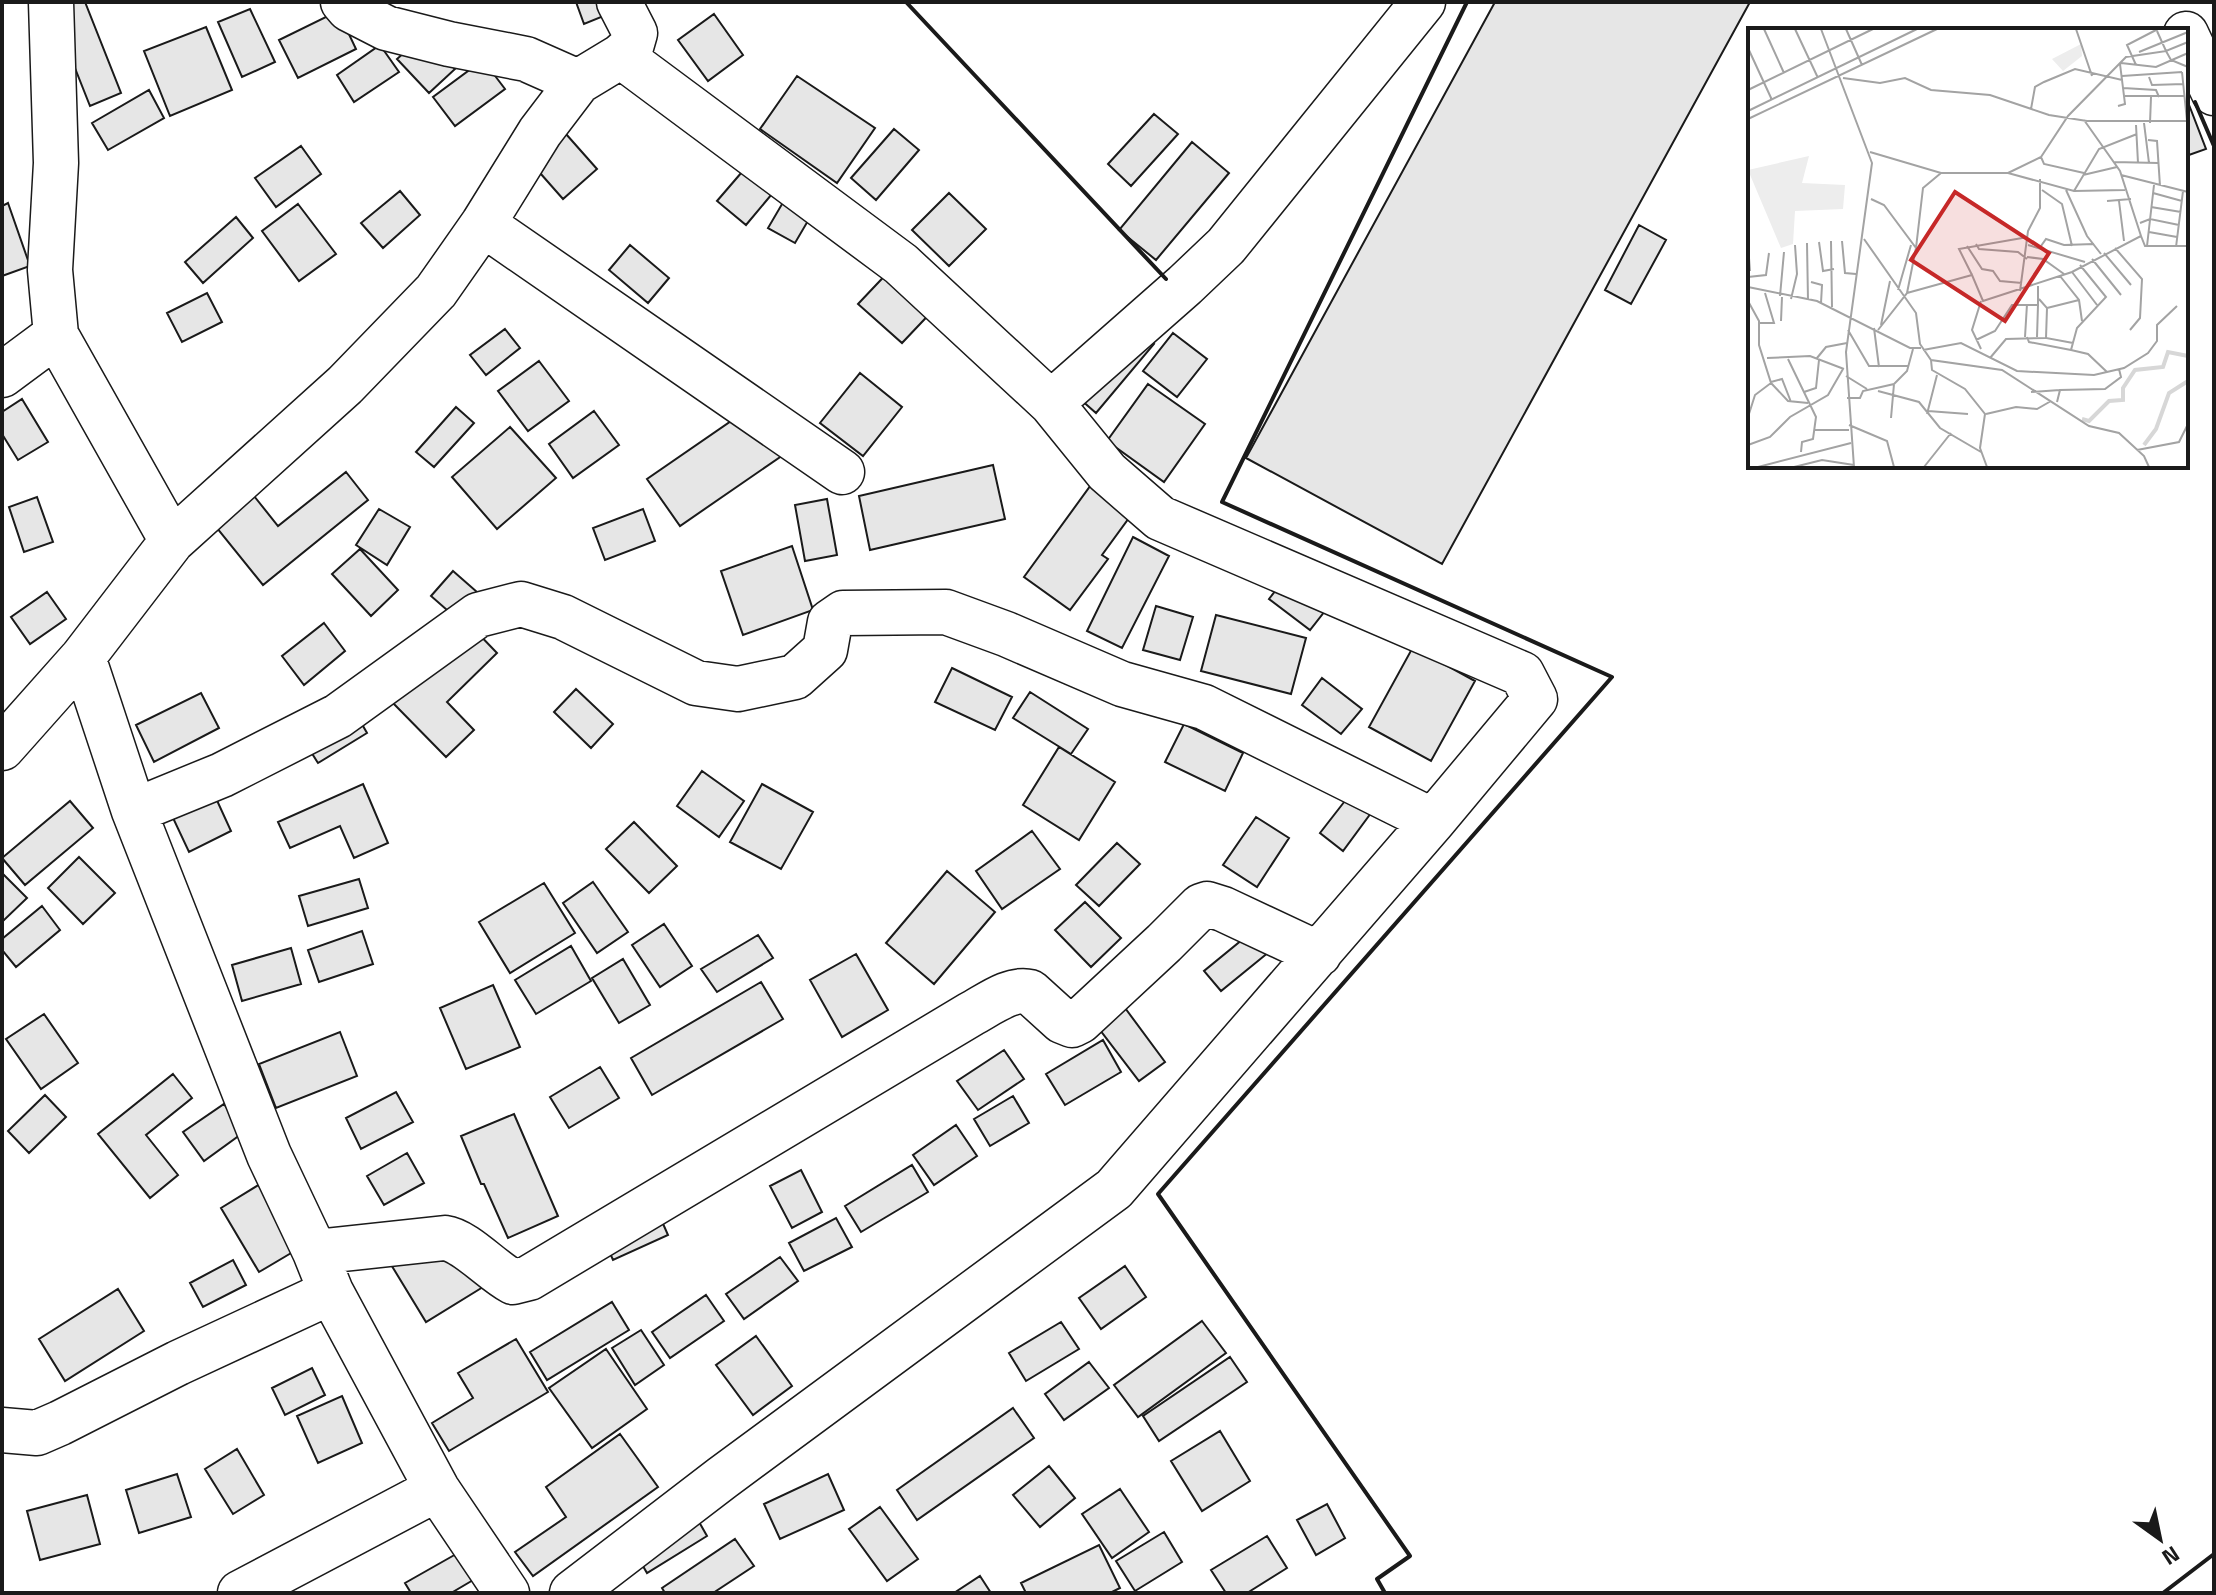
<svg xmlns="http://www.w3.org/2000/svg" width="2216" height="1595" font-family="'Titillium Web',sans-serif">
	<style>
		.building { fill: #e6e6e6; stroke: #1a1a1a; stroke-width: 2 }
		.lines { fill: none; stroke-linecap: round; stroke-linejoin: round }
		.minor-casing { stroke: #1a1a1a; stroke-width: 47 }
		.minor { stroke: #fff; stroke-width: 44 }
		.wall { stroke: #1a1a1a; stroke-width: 4 }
		.inset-river { fill: none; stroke: #d7d7d7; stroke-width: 4 }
		.inset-road { fill: none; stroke: #a3a3a3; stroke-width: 2 }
		.view { fill: #c62828; fill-opacity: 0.15; stroke: #c62828; stroke-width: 4 }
		.inset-edge { fill: none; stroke: #1a1a1a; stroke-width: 4 }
	</style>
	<rect width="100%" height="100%" fill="#fff"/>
	<!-- building -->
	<path class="building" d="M73 2H85L121 93 90 106 52 10Z
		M576 2H613L616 11 584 24Z
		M1495 2H1750L1442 564 1246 458Z
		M250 9 275 62 242 77 218 22Z
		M338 11 356 49 298 78 279 40Z
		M714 14 743 55 708 81 678 40Z
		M206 27 232 90 170 116 144 51Z
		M424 35 455 69 429 93 397 59Z
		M380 45 399 72 354 102 337 75Z
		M483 60 505 89 455 126 433 97Z
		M797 76 875 128 837 183 760 129Z
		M149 90 164 118 108 150 92 123Z
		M2186 97 2206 149 2186 156Z
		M1154 114 1178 134 1131 186 1108 164Z
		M894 129 919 150 876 200 851 178Z
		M566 134 597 169 563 199 533 165Z
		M1192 142 1229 173 1156 260 1119 230Z
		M301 146 321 174 276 207 255 178Z
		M754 158 782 182 746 225 717 201Z
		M792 187 819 202 795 243 768 228Z
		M400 191 420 215 383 248 361 223Z
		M949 193 986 229 949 266 912 230Z
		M8 203 30 266 2 276V206Z
		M298 204 336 254 299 281 262 231Z
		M236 217 253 238 203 283 185 262Z
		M1639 225 1666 240 1631 304 1605 290Z
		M630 245 669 278 648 303 609 270Z
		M894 266 938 305 902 343 858 304Z
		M207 293 222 322 182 342 167 313Z
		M1130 324 1154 344 1096 413 1072 392Z
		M505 329 520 348 486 375 470 355Z
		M1173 333 1207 359 1177 397 1143 371Z
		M539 361 569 401 528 431 498 391Z
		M860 373 902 407 863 456 820 423Z
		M1148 384 1205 424 1164 482 1107 441Z
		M22 399 48 442 18 460 2 434V412Z
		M753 406 786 453 680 526 647 479Z
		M456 407 474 423 434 467 416 452Z
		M594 411 619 445 573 478 549 444Z
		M510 427 556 478 497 529 452 477Z
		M993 465 1005 519 870 550 859 496Z
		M1104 467 1145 496 1102 555 1108 559 1070 610 1024 577Z
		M346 472 368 500 263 585 200 507 238 476 278 526Z
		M37 497 53 542 24 552 9 507Z
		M827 499 837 555 805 561 795 505Z
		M379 509 410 527 387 565 356 545Z
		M643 509 655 541 605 560 593 528Z
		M1133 537 1169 556 1122 648 1087 631Z
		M792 546 813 610 743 635 721 571Z
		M360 549 398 590 371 616 332 574Z
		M453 571 493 606 471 631 431 596Z
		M1291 571 1332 602 1310 630 1269 599Z
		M47 592 66 619 30 644 11 617Z
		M1156 606 1193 617 1180 660 1143 650Z
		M1216 615 1306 638 1291 694 1201 671Z
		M324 623 345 651 304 685 282 656Z
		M470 625 497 653 447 702 474 730 446 757 391 701Z
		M1413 647 1475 681 1431 761 1369 727Z
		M952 668 1012 697 995 730 935 702Z
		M1322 678 1362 709 1341 734 1302 705Z
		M576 689 613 724 591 748 554 712Z
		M1030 692 1088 729 1071 754 1013 718Z
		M201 693 219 728 154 762 136 725Z
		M351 705 367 733 318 763 301 736Z
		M1184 724 1243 753 1225 791 1165 762Z
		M1059 747 1115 782 1079 840 1023 805Z
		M702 771 744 801 719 837 677 806Z
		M209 783 231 831 189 852 166 803Z
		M363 784 388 843 354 858 340 826 290 848 278 822Z
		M762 784 813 812 781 869 730 842Z
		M1348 797 1371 813 1343 851 1320 833Z
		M70 801 93 828 25 885 2 858Z
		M1256 817 1289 838 1257 887 1223 865Z
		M634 822 677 866 649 893 606 849Z
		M1032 831 1060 869 1002 909 976 871Z
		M1117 843 1140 864 1099 906 1076 885Z
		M79 857 115 893 83 924 48 888Z
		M947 871 995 912 934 984 886 943Z
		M2 873 27 898 2 922Z
		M359 879 368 908 308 926 299 896Z
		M593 882 628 932 597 953 563 903Z
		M544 883 575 933 510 973 479 922Z
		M1085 902 1121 938 1091 967 1055 930Z
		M42 906 60 930 16 967 2 950V939Z
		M664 924 692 966 660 987 632 945Z
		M1259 926 1275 947 1221 991 1204 971Z
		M362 931 373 964 319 982 308 950Z
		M758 935 773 958 717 992 701 969Z
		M571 946 591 981 536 1014 515 980Z
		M291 948 301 984 242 1001 232 965Z
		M856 954 888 1010 842 1037 810 980Z
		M623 959 650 1005 619 1023 592 978Z
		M761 982 783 1019 652 1095 631 1058Z
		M493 985 520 1047 466 1069 440 1008Z
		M1114 993 1165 1062 1139 1081 1087 1013Z
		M44 1014 78 1063 41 1089 6 1039Z
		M340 1032 357 1076 276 1108 259 1064Z
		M1103 1040 1121 1072 1065 1105 1046 1074Z
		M1004 1050 1024 1079 978 1110 957 1081Z
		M600 1067 619 1098 569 1128 550 1097Z
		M173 1074 192 1098 146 1135 178 1175 150 1198 98 1134Z
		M396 1092 413 1122 361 1149 346 1118Z
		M45 1095 66 1117 29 1153 8 1131Z
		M1013 1096 1029 1123 990 1146 974 1119Z
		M224 1104 244 1132 204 1161 183 1132Z
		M514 1114 558 1216 508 1238 484 1184H481L461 1136Z
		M956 1125 977 1156 934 1185 913 1155Z
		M407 1153 424 1183 384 1205 367 1176Z
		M912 1165 928 1192 861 1232 845 1206Z
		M801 1170 822 1212 792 1228 770 1186Z
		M265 1181 303 1246 259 1272 221 1208Z
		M653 1201 668 1235 613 1260 598 1226Z
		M836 1218 852 1247 804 1271 789 1243Z
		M443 1223 483 1287 426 1322 387 1258Z
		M780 1257 798 1281 744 1319 726 1294Z
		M233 1260 246 1285 203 1307 190 1283Z
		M1125 1266 1146 1297 1101 1329 1079 1298Z
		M118 1289 144 1331 65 1381 39 1339Z
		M706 1295 724 1321 670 1358 652 1332Z
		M612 1302 629 1330 547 1380 530 1352Z
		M1202 1321 1226 1353 1138 1417 1114 1385Z
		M1061 1322 1079 1349 1026 1381 1009 1353Z
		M641 1330 664 1365 635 1385 612 1348Z
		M756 1336 792 1386 753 1415 716 1365Z
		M516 1339 548 1392 449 1451 432 1423 473 1398 458 1373Z
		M606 1349 647 1409 592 1448 549 1388Z
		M1230 1357 1247 1382 1159 1441 1143 1416Z
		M1089 1362 1109 1388 1064 1420 1045 1394Z
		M312 1368 325 1395 285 1415 272 1388Z
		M342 1396 362 1443 318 1463 297 1416Z
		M1013 1408 1034 1438 917 1520 897 1490Z
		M1220 1431 1250 1481 1202 1511 1171 1461Z
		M620 1434 658 1487 533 1576 515 1552 566 1517 546 1487Z
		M237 1449 264 1495 233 1514 205 1469Z
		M1049 1466 1075 1498 1040 1527 1013 1495Z
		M177 1474 191 1517 139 1533 126 1490Z
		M828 1474 844 1510 780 1539 764 1504Z
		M1120 1489 1149 1532 1112 1558 1082 1514Z
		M87 1495 100 1544 40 1560 27 1511Z
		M685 1497 707 1536 647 1573 624 1533Z
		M1327 1504 1345 1538 1316 1555 1297 1520Z
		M880 1507 918 1559 887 1581 849 1529Z
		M1164 1532 1182 1562 1135 1591 1116 1561Z
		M1267 1536 1287 1568 1247 1593H1226L1211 1570Z
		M735 1539 754 1566 713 1593H665L662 1588Z
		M1099 1545 1120 1588 1110 1593H1026L1021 1583Z
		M465 1549 480 1576 451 1593H411L405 1583Z
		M980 1576 991 1593H954Z"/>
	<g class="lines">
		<defs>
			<path id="minor" d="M343 2 349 9 386 28 449 44 526 59 578 82
				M619 2 635 33 631 47 621 56
				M2186 34 2214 93
				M483 224 842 472
				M56 335 172 541
				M2 375 56 335 50 270 56 163 51 2
				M83 657 134 811 269 1155 315 1252 331 1292 437 1489 507 1593
				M2 748 83 657 172 541 345 385 436 291 483 224 540 132 578 82 621 56 901 264 1051 403 1185 285 1226 246 1423 2
				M134 811 222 775 338 716 478 615 521 604 563 617 696 683 738 689 795 677 825 650 830 622 843 613 946 612 1006 634 1122 684 1204 707 1433 821
				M315 1252 445 1238C466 1241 492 1271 513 1282L529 1278 971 1014C988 1005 1011 987 1030 992L1062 1021 1072 1025 1080 1021 1164 943 1201 906 1207 904 1223 909 1319 954
				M2 1430 37 1433 60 1423 178 1363 331 1292
				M240 1593 437 1489
				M572 1593 722 1478 1114 1189 1433 821 1535 699 1522 674 1160 518 1107 472 1051 403"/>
		</defs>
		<!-- minor casing -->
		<use href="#minor" class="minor-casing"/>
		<!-- minor -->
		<use href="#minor" class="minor"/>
		<!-- wall -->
		<path class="wall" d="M906 2 1166 279
			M2195 102 2214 146
			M1385 1593 1377 1579 1410 1556 1158 1194 1612 677 1222 502 1467 2
			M2163 1593 2214 1554"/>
	</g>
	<!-- overview -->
	<g transform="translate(1748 28)">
		<rect width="440" height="440" fill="#fff"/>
		<path d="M333 16 334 28 315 43 304 31ZM61 128 54 155 97 157 95 181 47 183 45 216 33 220 0 142Z" fill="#ededed"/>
		<path class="inset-river" d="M334 391 341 393 361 373 375 372V360L387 342 415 339 420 324 440 328M396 417 408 401 421 365 440 353"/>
		<path class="inset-road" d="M16 1 36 45M47 1 70 50M73 1 124 135 98 324 106 439M98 1 114 37M328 1 344 48M409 3 418 23 440 14M0 20 24 72M391 24 440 4M373 35 408 39 440 25M388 37 379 17 410 1M434 44 439 93M374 48 434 44M401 49 404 57 436 56M95 50 132 55 157 50 183 62 242 67 301 87 339 93H440M375 60 408 62 411 69M0 62 125 1M377 68H437M370 78 377 76 374 52M283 81 287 59 296 54 327 41 374 52 372 36M0 83 169 1M0 91 189 1M396 95 401 135M402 95 403 69M388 97 390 135M400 112 409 113 412 158M122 124 193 145H260L326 163 377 162M293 129 296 136 336 145M366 134 410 135M260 145 293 129 320 88 378 29 418 23 423 32 440 39M335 147 369 139M373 147 440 164M294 162 314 176 324 218M318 162 339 208 353 226M326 163 351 121 389 106M405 165 434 173M123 171 136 177 168 220 159 265 130 302M359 173 383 171M371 173 376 213M403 179 433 184M392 195 402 191 431 197M401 204 429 209M393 208 397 218H440M116 211 168 285 172 316 183 332 254 342 341 398 371 405 396 428 401 439M83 213 84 279M94 213 97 245 108 246M71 214 75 243 86 241M59 215 60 272M228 216 231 221 270 224 279 231M0 217 2 243M280 217 337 234M219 218 234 241 245 243 252 253 274 255M293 218 298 211 316 217 346 216M399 218 406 157M428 219 435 163M168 220 175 160 193 145M367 220 394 251 392 290 382 302M356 225 383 257M279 229 295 231 316 246M344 231 373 267M332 237 358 269 329 300 323 322 340 326 359 344M324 244 349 277M224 247 211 221 280 209M312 248 331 272 334 293M0 249 18 247 21 225M63 254 74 257 73 275M0 259 69 273 162 320H173M150 262 163 217M272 263 280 203 292 180V151M159 265 224 247 235 273 324 244 393 208 372 143 336 92M32 268 36 224M43 271 49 246 47 217M291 271 299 280 298 310 325 315M0 273 11 293V317L23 355 7 367 0 389M299 280 331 272M33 293 34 269M11 295H26L17 265M133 297 142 253M126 300 131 339M100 302 121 338H160M277 309 279 276M279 309 281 314 323 322M289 309 290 277M228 312 247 303 264 277H290V258M233 321 224 302 233 273M175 322 213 315 269 343 346 347 376 340 400 325 409 313V297L429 278M19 330 62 328 96 341M69 330 78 319 99 315M242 330 258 311 298 310M40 331 68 389 65 411 54 414 53 424M183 332 184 342 217 361 237 386 232 420 239 439M98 348 119 361M23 354 34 351 43 374M23 355 40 373 60 375M130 363 171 374 192 400 233 424M56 364 68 360 71 332M283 364 312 362M99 370H112L115 363 146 356 159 343 165 321M309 374 312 362 357 361 373 349 371 341M180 383 220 386M179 386 189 347M238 386 268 379 289 381 303 373M143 390 146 356M101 397 139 413 146 439M67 402H101M0 417 22 409 42 389 80 367 95 341M389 422 431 414 440 396M10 439 103 415M46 439 74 432 106 437M176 439 203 405"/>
		<path class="view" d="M207 164 301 225 257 293 163 232Z"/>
		<rect width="440" height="440" class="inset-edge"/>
	</g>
	<!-- border -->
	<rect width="2216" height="1595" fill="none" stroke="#1a1a1a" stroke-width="8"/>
	<!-- north arrow -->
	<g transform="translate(2160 1539) rotate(147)" stroke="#ffffff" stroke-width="6" paint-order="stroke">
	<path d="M0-6L14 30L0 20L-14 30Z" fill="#1a1a1a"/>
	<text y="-12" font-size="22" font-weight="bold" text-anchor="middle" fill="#1a1a1a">N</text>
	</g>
</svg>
